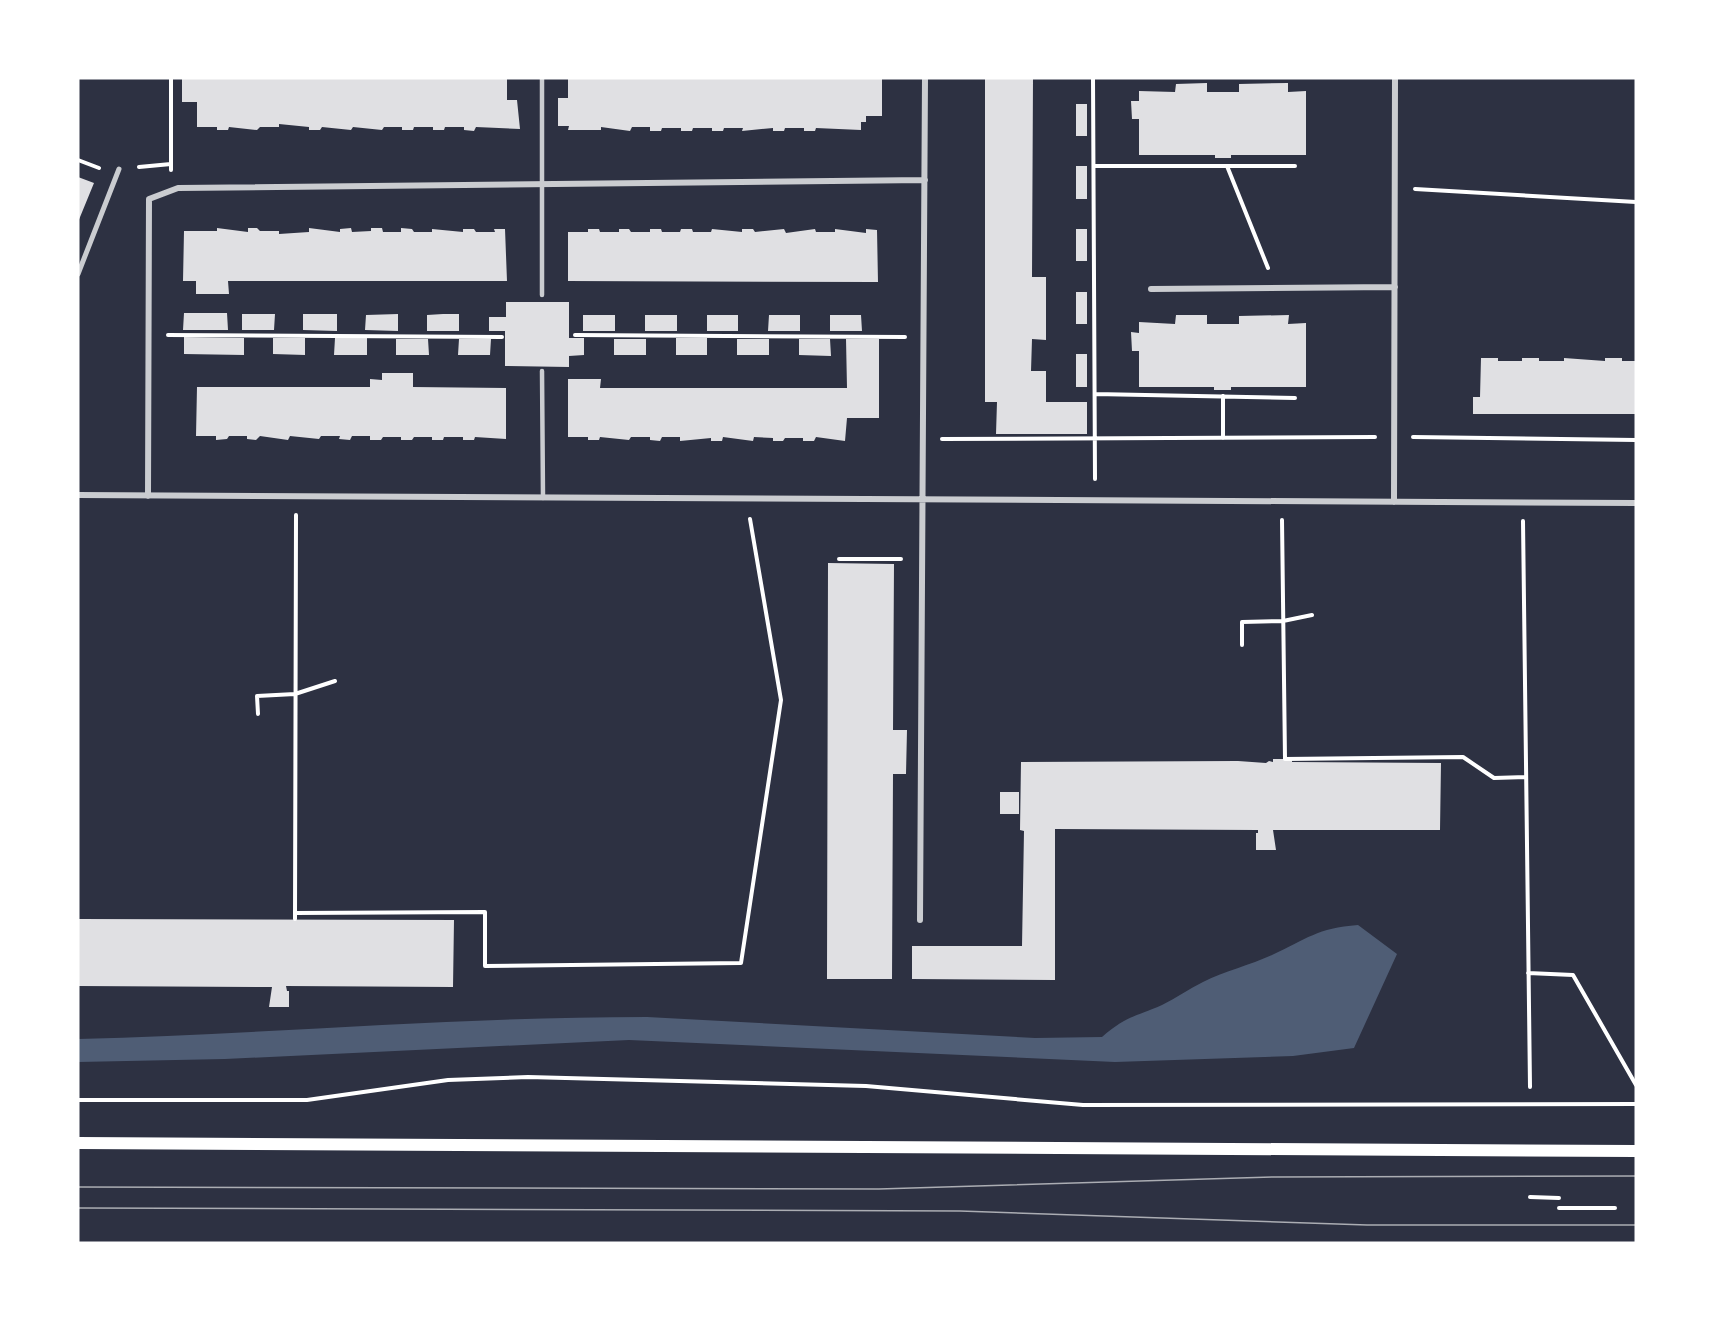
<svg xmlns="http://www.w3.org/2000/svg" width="1714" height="1321" font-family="Raleway,sans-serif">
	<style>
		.water { fill: #4f5d75 }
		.building { fill: #e0e0e3 }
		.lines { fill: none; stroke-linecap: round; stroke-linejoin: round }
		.path { stroke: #fff; stroke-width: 4 }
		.service { stroke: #caccd0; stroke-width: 4.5 }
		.pedestrian { stroke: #caccd0; stroke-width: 5 }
		.minor { stroke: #caccd0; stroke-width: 6 }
		.secondary { stroke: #fff; stroke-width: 12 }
		.tram { stroke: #abadb3; stroke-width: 1.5 }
	</style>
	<rect width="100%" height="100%" fill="#2d3142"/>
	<!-- water -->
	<path class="water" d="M1358 925 1397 954 1354 1048 1293 1056 1115 1062 629 1040 225 1059 78 1062V1039C268 1034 457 1017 647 1017L1035 1038 1102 1037C1126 1016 1135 1017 1162 1005 1176 998 1189 989 1203 982 1225 971 1250 965 1272 955 1307 939 1317 928 1358 925Z"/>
	<!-- building -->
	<path class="building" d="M182 78H507V100H517L520 129 476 127 474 131 464 130V127H445L444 130H433V127H414L413 130H402V127H384L382 130 353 127 351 130 322 127 320 130H309V127L279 124V127H260L257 130 229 127 228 130H217V127H197V102H182Z
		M568 78H882V116H866V122H861V130L816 128 815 131H804V128H785L784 131H773V128L742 131 743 128H724L723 131H712V128H693L692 131H681V128H662L661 131H650V127H632L630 131 601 127V130H568L569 126H558V98H568Z
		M985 78H1033L1032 277H1046V340L1032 339 1031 371H1046V402H1087V434H996L997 402H985Z
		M1207 83V92H1239V84L1288 83V92L1306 91V155H1231V158H1215V155H1139V119H1132L1131 101H1139V91L1175 92 1176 84Z
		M1076 104H1087V136H1076Z
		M1076 166H1087V199H1076Z
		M78 177 94 183 78 222Z
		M217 228 248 232V228H257L260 231H279V234L309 232V228L340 232V229L351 228 352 232 371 231V228H382L383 232H401V228L412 229 414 232H432V229L463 232V229H474L476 232H495L494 229H505L507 281H228L229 294H196V281H183L184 231H217Z
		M588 229H599L600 232H619V229H629L631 232H650V229H661L662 232H680L681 229H692L693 232H711L712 229 742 232V229H753L755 232 784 229 786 233 815 229 816 232H835V229L866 233V229L877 230 878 282 568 281V232H588Z
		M1076 229H1087V261H1076Z
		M1076 292H1087V324H1076Z
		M506 302H569V338H584V355L569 356V367L505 366V331H489V317H506Z
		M184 313H227L228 330H183Z
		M242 314H275L274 330H242Z
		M303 314H337V331L303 330Z
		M398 314V331L365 330 366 315Z
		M443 314H459V331H427V315Z
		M583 315H615V331H583Z
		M645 315H677V331H645Z
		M707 315H738V331H707Z
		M769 315H800V331H768Z
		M830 315H861L862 331H830Z
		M1176 315H1207V324H1239V316L1289 315 1288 324 1306 323V387H1231V390H1214V387H1139V351H1132L1131 332 1139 333V322L1175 324Z
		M184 337 244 338V355L184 354Z
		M273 338H305V355L273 354Z
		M335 338H367V355H334Z
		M676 338H707V355H676Z
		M396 339H428L429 355H396Z
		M459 339H491L490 355H458Z
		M614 339H646V355H614Z
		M737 339H769V355H737Z
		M799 339H830L831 356 799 355Z
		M846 339H879V418H847L845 441 816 437 814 441H803V438H785L783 441H773V438L754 437 753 441 723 437 722 441H711V438L680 441V437H662L660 441 650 440V437H631L629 440 600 437 599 440H588V437H568V379H601L600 388H847Z
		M1076 354H1087V387H1076Z
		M1481 358H1498V361H1522V358H1539V361H1564V358L1605 361V358H1622V361H1636V414H1473V397H1480Z
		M382 373H413V387L506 388V439L475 437 474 440H463V437H444L443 440H432V437H414L412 440H401V437H383L381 440H370V436H352L350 440 339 439 340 436H321L319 439 290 436 288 440 260 436 256 440 247 439V436H229L227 439 216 440V436H196L197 387H370V379L382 380Z
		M828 563 894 564 893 730H907L906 774H893L892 979H827Z
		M1273 759H1292V762L1441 763 1440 830H1273L1276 850H1256V833H1258V830L1055 829V980L912 979V946H1022L1024 831 1020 830 1021 762 1238 761 1266 763 1269 761 1273 762Z
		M1000 792H1019V814H1000Z
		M78 919 454 920 453 987 286 986 287 991H289V1007H269L272 987 78 986Z"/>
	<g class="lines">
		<!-- path -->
		<path class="path" d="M171 78V170
			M1093 78 1095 479
			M78 160 99 168
			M1094 166H1295
			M1227 166 1268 268
			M139 167 171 164
			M1415 189 1636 202
			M168 335 502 337
			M575 335 905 337
			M1095 394 1295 398
			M1413 437 1636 440
			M1223 438V396
			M942 439 1375 437
			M1282 520 1285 759 1463 757 1494 778 1526 777
			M1523 521 1530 1087
			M839 559H901
			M1242 645V622L1283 621 1312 615
			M258 714 257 696 295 694 335 681
			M295 913 485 912V966L741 963 781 700 750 519
			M295 919 296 515
			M1528 973 1573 975 1636 1085
			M78 1100H307L448 1080 528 1077 866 1086 1083 1105 1636 1104
			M1530 1197 1559 1198
			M1559 1208H1615"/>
		<!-- service -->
		<path class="service" d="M542 78V295
			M542 371 543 498"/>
		<!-- pedestrian -->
		<path class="pedestrian" d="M78 274 119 169"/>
		<!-- minor -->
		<path class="minor" d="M1151 289 1395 287
			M78 495 1636 503
			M148 496 149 199 178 188 925 180
			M1394 502 1395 78
			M920 920 925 78"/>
		<!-- secondary -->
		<path class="secondary" d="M78 1143 1636 1151"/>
		<!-- tram -->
		<path class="tram" d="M78 1187 879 1189 1273 1177 1636 1176
			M78 1208 960 1211 1367 1225H1636"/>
	</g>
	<!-- border -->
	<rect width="1714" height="1321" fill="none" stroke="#ffffff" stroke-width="159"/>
</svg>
